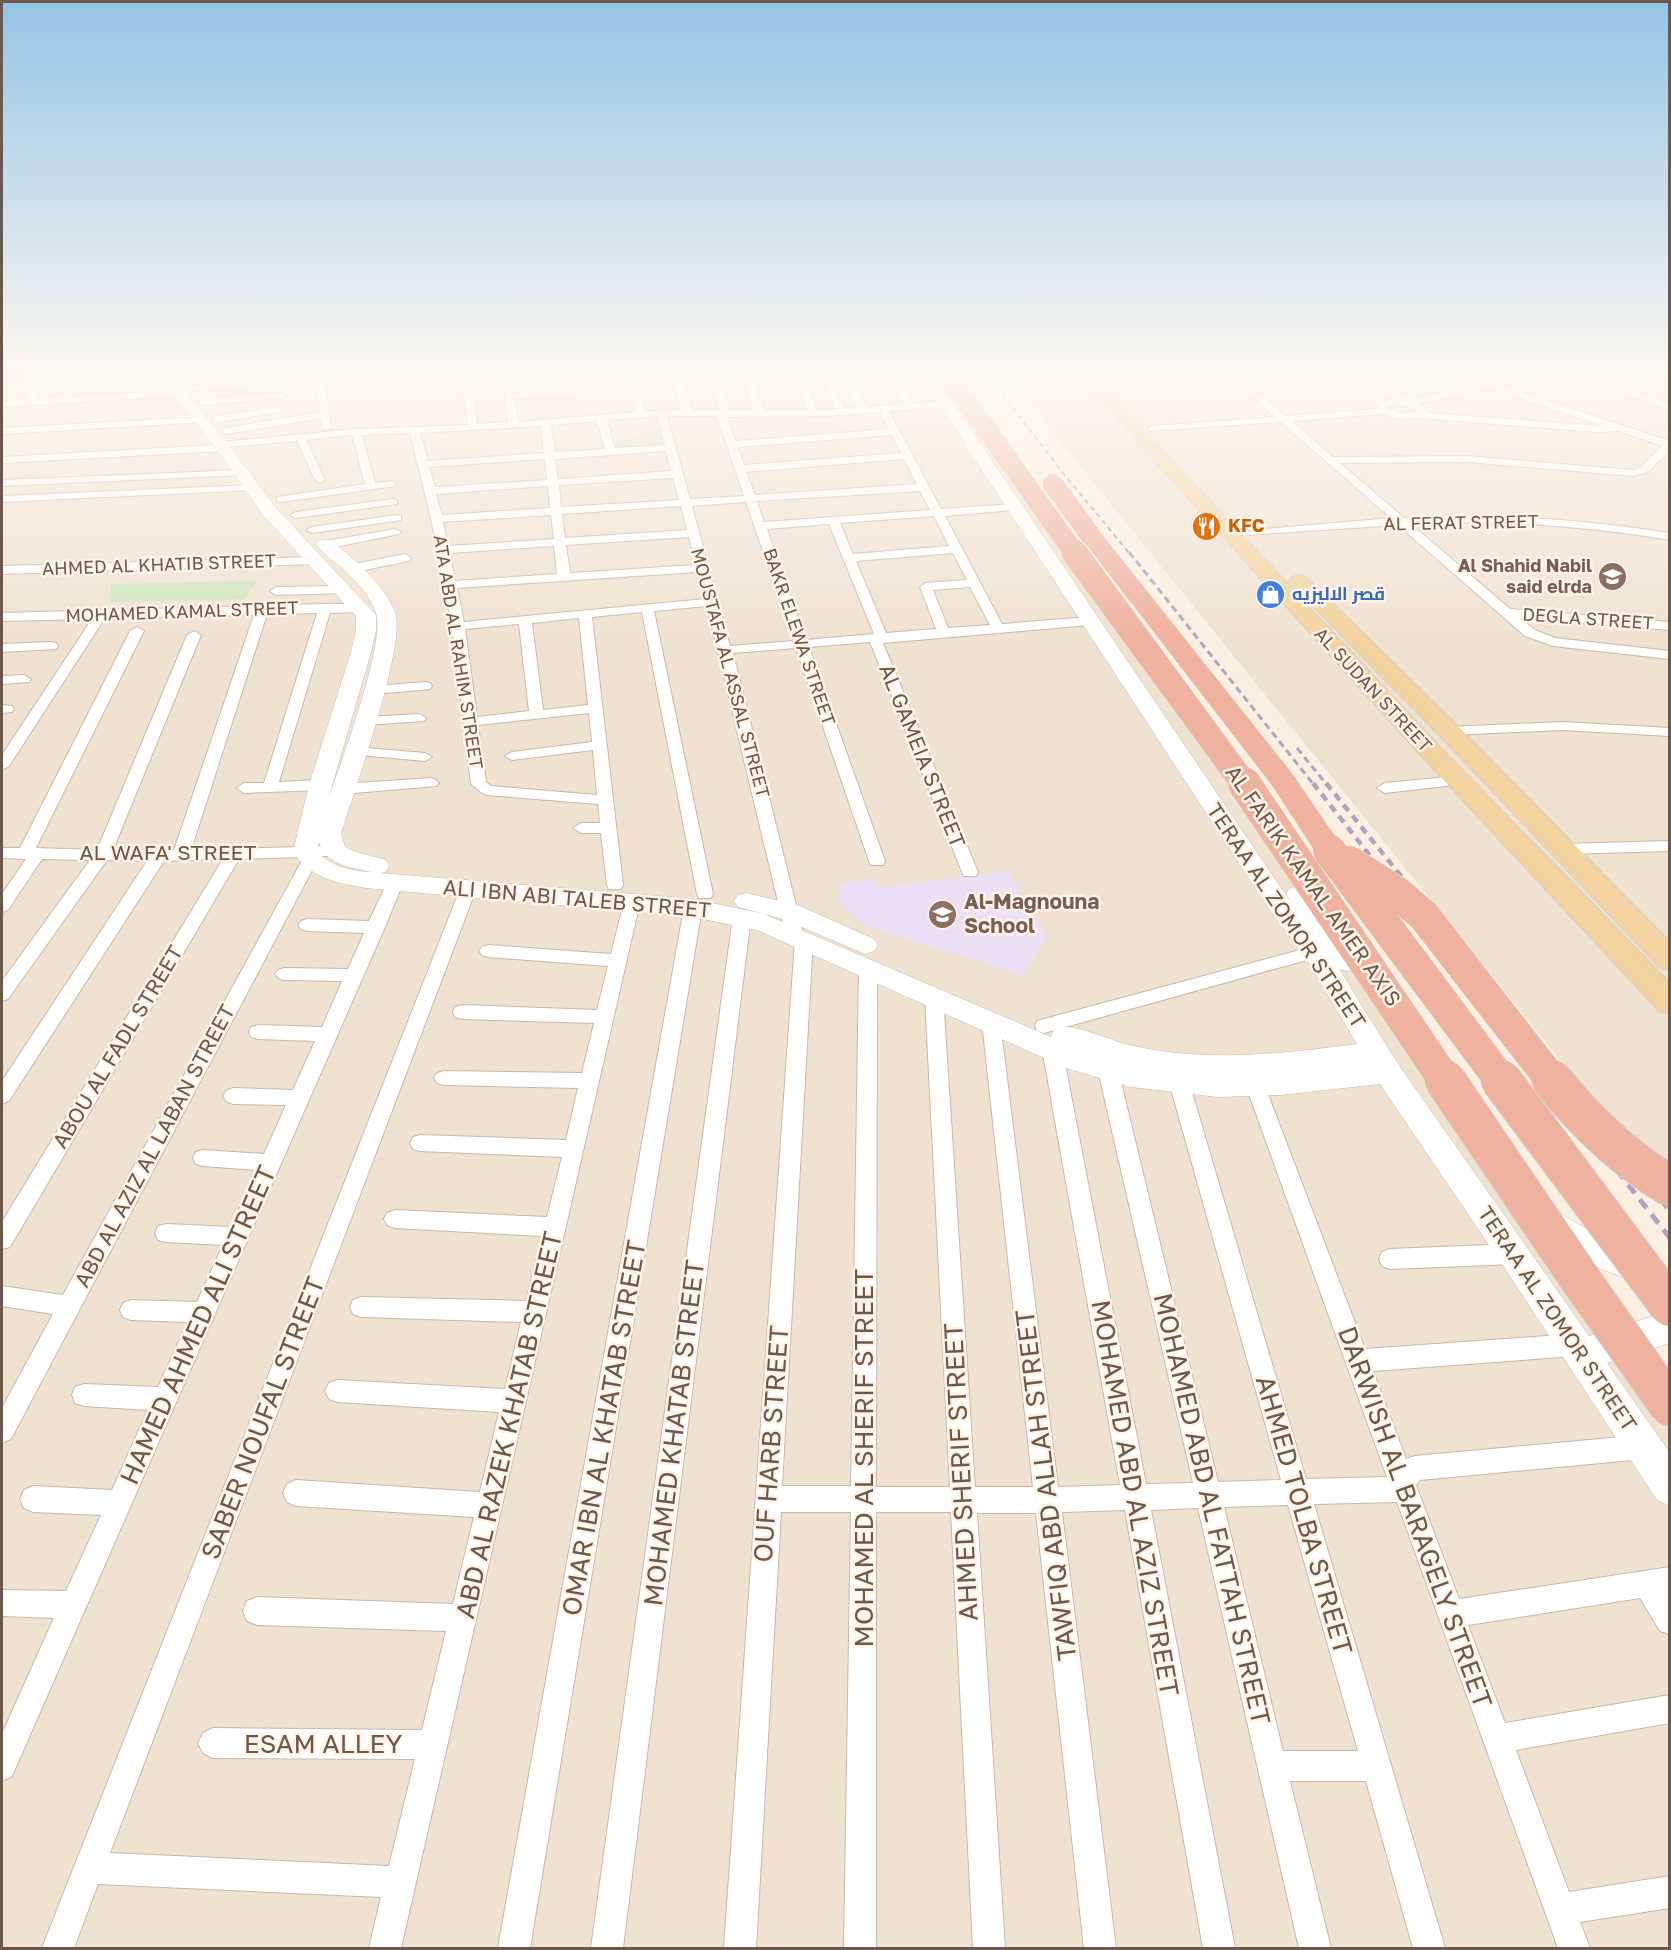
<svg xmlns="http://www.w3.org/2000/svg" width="1671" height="1950" font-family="'Golos Text',Cairo,sans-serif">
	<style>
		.residential { fill: #f0e2d1 }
		.education { fill: #eddff5 }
		.green { fill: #d0e5c2 }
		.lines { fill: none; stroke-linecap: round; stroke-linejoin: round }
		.street-casing { stroke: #c9b8aa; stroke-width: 2 }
		.secondary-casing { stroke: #cebaaa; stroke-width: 1 }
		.primary-casing { stroke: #d6d0cd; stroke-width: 2 }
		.highway-casing { stroke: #d6d0cd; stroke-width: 1 }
		.street { fill: #fff; fill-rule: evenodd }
		.secondary { fill: #fff; fill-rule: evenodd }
		.primary { fill: #f3d39f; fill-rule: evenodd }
		.highway { fill: #efb29e; fill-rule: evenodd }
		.rail-far3 { stroke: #b3a2c1; stroke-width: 2; stroke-dasharray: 5 4; stroke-linecap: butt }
		.rail-far2 { stroke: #b3a2c1; stroke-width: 3; stroke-dasharray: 7 4.5; stroke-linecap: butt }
		.rail-far1 { stroke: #b3a2c1; stroke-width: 4.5; stroke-dasharray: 8 6; stroke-linecap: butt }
		.rail { stroke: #b3a2c1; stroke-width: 5; stroke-dasharray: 11 8; stroke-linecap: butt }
		.highway-bridge-far3-casing { stroke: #d6d0cd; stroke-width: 20; stroke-linecap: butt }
		.highway-bridge-far2-casing { stroke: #d6d0cd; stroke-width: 26; stroke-linecap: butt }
		.highway-bridge-far1-casing { stroke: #d6d0cd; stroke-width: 33; stroke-linecap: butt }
		.highway-bridge-casing { stroke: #d6d0cd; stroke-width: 42; stroke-linecap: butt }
		.highway-bridge-far3 { stroke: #efb29e; stroke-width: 20 }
		.highway-bridge-far2 { stroke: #efb29e; stroke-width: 25 }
		.highway-bridge-far1 { stroke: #efb29e; stroke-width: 32 }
		.highway-bridge { stroke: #efb29e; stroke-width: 40 }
		.labels { text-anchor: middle; stroke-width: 5; stroke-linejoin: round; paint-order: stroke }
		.far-street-label { font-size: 18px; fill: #6e574b; stroke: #fdf4e7 }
		.far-food-label { font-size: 18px; font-weight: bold; fill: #c56008; stroke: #fdf4e7; text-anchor: start }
		.far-education-label { font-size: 18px; font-weight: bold; fill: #785e54; stroke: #fdf4e7; text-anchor: end }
		.far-shop-label { font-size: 18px; font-weight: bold; fill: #366cbe; stroke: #fdf4e7; text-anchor: start }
		.street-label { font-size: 21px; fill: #6e574b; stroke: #fdf4e7 }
		.education-label { font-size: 21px; font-weight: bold; fill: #785e54; stroke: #fdf4e7; text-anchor: start }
		.near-street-label { font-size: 26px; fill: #6e574b; stroke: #fdf4e7 }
	</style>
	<rect width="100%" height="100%" fill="#faf0e2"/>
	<!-- residential -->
	<path class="residential" d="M2 372H937L1669 1397V1948H2Z
		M1004 372H1669V1194Z"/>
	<!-- education -->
	<path class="education" d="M1008 871 1047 935 1023 976 863 925 839 903 838 884 874 878 880 887Z"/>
	<!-- green -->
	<path class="green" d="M664 430 667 446 598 453 604 444H620L621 440 640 437 639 431Z
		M256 581 245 599 110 602 111 584Z"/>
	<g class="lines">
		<defs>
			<path id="street" d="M36 372H45L35 399 61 397 69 376 74 372 166 373 161 376 80 377 71 397 178 390 183 393 178 396 2 407V401L25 400Z
				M205 372H254L250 375 181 380 176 377 181 374Z
				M314 372H324L331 429H323L321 418 227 434 222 431 227 428 320 412Z
				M460 372H470L477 424 508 422 502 372H562L558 375 512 377 514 393 601 387 606 390 601 393 515 399 518 422 637 412 626 372H635L646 411 682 410 671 372H680L692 410H720L708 372H717L730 410H754L741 372H750L764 410H807L791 372H800L817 410 836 409 818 372H827L845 409 857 408 840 372H849L867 407 903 404 884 372H893L913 404 945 401 950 404 945 407 889 411 941 509 1013 504 1019 507 1013 510 945 516 1002 624 1089 617 1095 621 1089 625 883 643 978 872 976 876H964L962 872 870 642 809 647 885 861 883 865H871L869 861 796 648 733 653 803 933 810 935 813 939 782 1486H851L859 967 862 963 868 961 874 963 877 967 876 1487H950L925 996 928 991 934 989 940 991 943 996 975 1487H1033L982 1022 984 1017 991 1015 998 1017 1000 1022 1058 1487 1120 1485 1042 1048 1045 1043 1052 1041 1059 1043 1062 1048 1146 1484 1193 1483 1098 1070 1101 1065 1108 1063 1115 1065 1118 1070 1218 1482 1281 1480 1169 1082 1172 1077 1179 1074 1186 1077 1189 1082 1306 1479 1387 1477 1246 1086 1249 1081 1256 1078 1263 1081 1365 1349 1575 1334 1583 1337 1587 1345 1583 1353 1575 1356 1373 1371 1406 1459 1415 1456 1643 1435 1652 1438 1655 1447 1652 1456 1643 1459 1420 1480 1416 1485 1459 1599 1670 1567V1634L1660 1631 1640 1598 1468 1625 1505 1723 1670 1695V1723L1516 1750 1569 1892 1670 1876V1908L1580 1922 1590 1948H1558L1397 1502 1314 1504 1445 1948H1413L1366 1781H1290L1331 1948H1299L1198 1508 1151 1510 1235 1948H1203L1125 1510 1062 1512 1116 1948H1084L1036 1513H977L1005 1948H973L951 1512H876V1948H844L851 1512H781L756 1948H724L795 941 789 939 786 935 707 606 654 611 713 894 711 898H699L697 894 642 612 592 617 623 885 621 889H609L607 885 601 833H581L573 828 581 823H600L598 804 487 795 482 793 471 784 452 626 431 519 410 433 362 435 375 483 392 481 397 484 396 486 281 502 277 501V497L365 484 352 435 306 440 325 480 320 483 315 480 297 441 228 447 223 451 2 463V457L216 445 221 442 356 429 468 425ZM880 412 889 429 735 441 727 417 827 416ZM657 416 665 445 615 448 607 420ZM667 416H717L744 496 690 499ZM597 421 605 449 555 452 551 425ZM541 426 544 453 428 461 420 433ZM892 435 901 453 744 465 738 447ZM666 451 671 471 558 479 555 459ZM545 459 547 480 435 487 429 467ZM904 459 917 484 755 495 746 472ZM673 478 679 500 561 507 559 485ZM548 486 550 508 442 515 436 494ZM920 491 930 510 764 522 757 501ZM746 502 794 641 730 646 692 506ZM681 506 687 530 565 538 562 514ZM551 515 554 539 448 546 443 522ZM934 516 949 546 853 554 840 523ZM829 524 874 634 806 640 767 529ZM689 537 696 565 570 573 566 545ZM554 546 557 574 455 581 450 553ZM953 553 967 580 926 583 920 587 936 629 886 633 856 561ZM698 572 705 599 464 622 457 588ZM970 587 990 625 948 628 933 590ZM579 618 588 705 543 710 532 623ZM519 624 529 711 477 717 465 629ZM589 713 592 742 512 752 505 756 512 760 593 750 597 795 491 786 486 782 478 725ZM1288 1505 1358 1751H1283L1224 1507Z
				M1225 372H1235L1285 416 1377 409 1380 402 1395 399 1361 372H1371L1409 400 1531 372H1549L1500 385 1670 441V450L1648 472 1633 476 1468 462 1340 463 1404 518C1493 513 1581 519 1670 533V540C1584 526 1498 519 1411 524L1510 609 1670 622V630L1520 618 1535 630 1555 638 1670 651V659L1553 646 1525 636 1398 525 1248 535 1246 533 1252 530 1391 518 1281 422 1149 431V427L1153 426 1275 417ZM1489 388 1602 426 1427 413 1423 406 1419 404ZM1393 405 1408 406 1417 412 1398 413 1386 407ZM1384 414 1398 419 1418 418 1597 432 1618 431 1662 446 1640 468 1633 470 1468 456 1333 457 1292 421Z
				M1563 372H1577L1670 404V410Z
				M276 381 281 384 279 386 191 391 186 388 191 385Z
				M280 393 285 396 283 398 204 405 199 402 204 399Z
				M278 407 281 408V412L218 422 213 419 218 416Z
				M201 417 205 418V422L2 434V428Z
				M240 470 244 471V475L2 486V480Z
				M251 485 255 486V490L2 502V496Z
				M393 499 397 500V504L296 518 290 515 296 512Z
				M397 515 401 516V520L312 533 306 530 312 527Z
				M395 529 401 532 399 534 326 549 320 545 326 541Z
				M405 554 411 558 409 561 350 573 344 569 350 565Z
				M316 557 320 558V564L2 574V566Z
				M344 586 348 587 350 590 348 593 276 595 270 591 276 587Z
				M325 604H362L368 608 362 612 330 613 279 782 320 780 328 785 320 790 244 793 236 788 244 783H264L317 613 267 614 191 850 334 846 340 847 342 851 340 855 313 857 317 861 11 1439 2 1443V1408L53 1314 2 1306V1286L63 1295 304 857 239 859 10 1247 2 1249V1222L223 859 164 861 9 1101 2 1104V1081L147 861 107 860 8 999 2 1001V981L90 860 42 859 8 910 2 912V894L26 859 2 858V848H20L130 631 137 627 144 631 36 848 97 850 187 635 194 631 201 635 113 850H174L254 615 105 618 9 766 2 770V755L92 619 2 621V613Z
				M51 642 56 643 58 646 56 649 2 652V644Z
				M24 675 31 679 29 682 2 684V676Z
				M425 682 430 683 432 686 430 689 375 694 368 690 375 686Z
				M2 705 12 706 14 709 12 712 2 713Z
				M419 714 426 718 424 721 365 725 358 721 365 717Z
				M1563 722 1670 728V736L1563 730 1449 735 1442 731 1449 727Z
				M354 747 425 753 432 757 425 761 349 754 347 751 349 748Z
				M1458 776 1463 778 1466 781 1463 784 1385 793 1377 788 1385 783Z
				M431 778 436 780 439 783 436 786 342 794 334 789 342 784Z
				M1670 841V851L1563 854 1555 849 1563 844Z
				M395 878 401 879 403 883 385 927 12 1776 2 1781V1734L54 1618 2 1616V1590L66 1591 101 1515 33 1512 24 1508 20 1499 24 1490 33 1486 112 1490 148 1410 84 1406 75 1403 72 1395 75 1387 84 1384 158 1387 188 1322 131 1320 123 1317 120 1310 123 1303 131 1300 197 1302 223 1245 166 1242 158 1240 155 1233 158 1226 166 1224 231 1227 257 1170 203 1166 196 1164 193 1158 196 1152 203 1150 264 1154 286 1105 233 1104 226 1101 223 1096 226 1091 233 1088 293 1090 315 1041 258 1039 251 1037 249 1032 251 1027 258 1025 322 1027 342 981 284 980 278 978 275 974 278 970 284 968 348 969 364 933 307 931 301 929 298 925 301 921 307 919 369 921 387 883 389 879Z
				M469 882 475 883 477 887 110 1853 389 1866 415 1759 213 1758 203 1753 198 1743 203 1733 213 1728 422 1730 446 1631 257 1625 247 1621 243 1611 247 1601 257 1597 453 1604 474 1517 296 1506 287 1502 283 1493 287 1484 296 1480 480 1492 499 1412 337 1402 329 1399 325 1391 329 1383 337 1380 505 1389 521 1322 361 1317 353 1314 350 1307 353 1300 361 1297 526 1301 542 1236 395 1228 387 1225 384 1219 387 1213 395 1210 547 1217 562 1157 420 1151 413 1149 410 1143 413 1137 420 1135 566 1140 578 1088 444 1085 437 1083 434 1078 437 1073 444 1071 582 1073 594 1023 462 1019 455 1017 453 1012 455 1007 462 1005 597 1010 608 966 488 957 482 955 479 951 482 947 488 945 611 954 624 902 626 898H638L640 902 401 1948H369L381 1897 98 1884 74 1948H42L461 887 463 883Z
				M693 902 699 904 702 908 530 1948H498L684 908 687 904Z
				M742 911 748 913 751 917 623 1948H591L733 917 736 913Z
				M1315 946 1321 948 1324 952 1321 956 1044 1033 1037 1031 1035 1026 1037 1021 1044 1019Z
				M1514 1244 1522 1247 1525 1254 1522 1261 1514 1264 1390 1269 1382 1266 1379 1259 1382 1252 1390 1249Z"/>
			<path id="secondary" d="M154 372H169L226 442 275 507 376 615V631L371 652 328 800C340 765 386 643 376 613 367 585 339 567 319 548L316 544 319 540H331C355 561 383 582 395 612 407 644 353 794 341 834L345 847 356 852 386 860 389 866 386 872 380 873 693 899 764 914 1051 1037 1054 1028C1073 1022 1108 1040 1129 1045 1206 1063 1279 1054 1357 1044L1306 958 1265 903 918 372H932L1283 891 1294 906 1286 894 1290 888 1299 886 1308 888 1356 955 1360 962 1356 969 1347 971 1339 969 1398 1064 1589 1336 1670 1311V1343L1607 1363 1670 1453V1506L1657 1500 1502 1264 1380 1084 1281 1095 1218 1097 1131 1087 1069 1069 757 930 693 917 366 888C337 883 310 878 293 852L309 785 351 652 356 631V616L263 515 216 448ZM319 842C326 865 350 867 371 872 351 871 331 866 317 852Z
				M747 893 800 906 874 939 878 945 874 951 865 954 783 919 738 907 734 901 738 895Z
				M1550 1210 1561 1214 1606 1240 1654 1257 1659 1267 1654 1277C1650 1279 1645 1282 1640 1281 1615 1278 1544 1246 1534 1224L1539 1214Z"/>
			<path id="primary" d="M1074 372H1090L1442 749 1670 983V1014L1659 1011 1424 759Z
				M1299 575 1306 577 1458 726 1670 942V971L1660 968 1440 736 1292 585 1289 581 1292 577Z"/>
			<path id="highway" d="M1091 530 1099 531 1293 775 1344 850 1339 857 1329 859 1319 857 1272 785 1080 536 1083 531Z"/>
		</defs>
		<!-- street casing -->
		<use href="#street" class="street-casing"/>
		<!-- secondary casing -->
		<use href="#secondary" class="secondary-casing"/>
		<!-- primary casing -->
		<use href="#primary" class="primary-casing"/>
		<!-- highway casing -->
		<use href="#highway" class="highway-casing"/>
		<!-- street -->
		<use href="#street" class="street"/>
		<!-- secondary -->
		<use href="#secondary" class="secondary"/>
		<!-- primary -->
		<use href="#primary" class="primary"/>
		<!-- highway -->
		<use href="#highway" class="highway"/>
		<!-- rail-far3 -->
		<path class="rail-far3" d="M985 372 1063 473 1130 554"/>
		<!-- rail-far2 -->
		<path class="rail-far2" d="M1129 552 1314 785
			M1297 748 1327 785"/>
		<!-- rail-far1 -->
		<path class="rail-far1" d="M1313 783 1547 1082
			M1326 783 1567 1082"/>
		<!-- rail -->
		<path class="rail" d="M1546 1080 1670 1238
			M1566 1080 1670 1211"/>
		<defs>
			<path id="highway-bridge-far3" d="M946 372 1075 554
				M1053 484 1091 536"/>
			<path id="highway-bridge-far2" d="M1074 552 1245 785"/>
			<path id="highway-bridge-far1" d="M1244 783 1446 1082
				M1329 850 1502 1082
				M1349 862 1396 892 1424 916 1553 1082"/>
			<path id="highway-bridge" d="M1445 1080 1580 1279 1670 1406
				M1501 1080 1670 1306
				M1552 1080C1586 1122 1623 1158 1670 1186"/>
		</defs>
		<!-- highway-bridge-far3 casing -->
		<use href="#highway-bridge-far3" class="highway-bridge-far3-casing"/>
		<!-- highway-bridge-far2 casing -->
		<use href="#highway-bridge-far2" class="highway-bridge-far2-casing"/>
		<!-- highway-bridge-far1 casing -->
		<use href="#highway-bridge-far1" class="highway-bridge-far1-casing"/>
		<!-- highway-bridge casing -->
		<use href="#highway-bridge" class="highway-bridge-casing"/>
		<!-- highway-bridge-far3 -->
		<use href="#highway-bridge-far3" class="highway-bridge-far3"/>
		<!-- highway-bridge-far2 -->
		<use href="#highway-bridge-far2" class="highway-bridge-far2"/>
		<!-- highway-bridge-far1 -->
		<use href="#highway-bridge-far1" class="highway-bridge-far1"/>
		<!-- highway-bridge -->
		<use href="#highway-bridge" class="highway-bridge"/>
	</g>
	<!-- sky -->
	<linearGradient id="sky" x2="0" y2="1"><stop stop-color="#95c4e5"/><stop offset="0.58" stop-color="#fdf8f2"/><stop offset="1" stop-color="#fdf8f2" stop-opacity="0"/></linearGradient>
	<rect width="1671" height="645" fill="url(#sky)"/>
	<!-- icons -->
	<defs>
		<symbol id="restaurant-disc" viewBox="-11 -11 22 22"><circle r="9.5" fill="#e8710a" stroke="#fdf4e7"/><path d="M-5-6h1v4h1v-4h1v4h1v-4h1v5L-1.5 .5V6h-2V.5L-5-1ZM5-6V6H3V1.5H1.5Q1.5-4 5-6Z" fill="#fff"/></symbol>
		<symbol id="school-disc" viewBox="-11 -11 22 22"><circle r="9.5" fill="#8d6e63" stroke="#fdf4e7"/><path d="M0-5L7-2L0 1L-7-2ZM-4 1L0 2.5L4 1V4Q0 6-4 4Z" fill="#fff"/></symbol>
		<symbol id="shop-disc" viewBox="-11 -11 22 22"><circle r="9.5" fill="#3f7fe0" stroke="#fdf4e7"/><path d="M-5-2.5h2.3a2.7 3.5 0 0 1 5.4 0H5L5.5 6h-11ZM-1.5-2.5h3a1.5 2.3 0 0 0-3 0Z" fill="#fff"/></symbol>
	</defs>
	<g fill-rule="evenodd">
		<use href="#restaurant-disc" x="1190" y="510" width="33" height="33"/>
		<use href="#school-disc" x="1596" y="560" width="33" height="33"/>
		<use href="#shop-disc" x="1254" y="578" width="33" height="33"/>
		<use href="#school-disc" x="926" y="898" width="33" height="33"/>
	</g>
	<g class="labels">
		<!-- far-street labels -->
		<g class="far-street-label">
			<text transform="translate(1461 523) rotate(-1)" y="6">AL FERAT STREET</text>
			<text transform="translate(159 565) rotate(-2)" y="6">AHMED AL KHATIB STREET</text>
			<text transform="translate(182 612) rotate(-2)" y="6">MOHAMED KAMAL STREET</text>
			<text transform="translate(1588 619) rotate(4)" y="6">DEGLA STREET</text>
			<text transform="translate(799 637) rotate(71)" y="6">BAKR ELEWA STREET</text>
			<text transform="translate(458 652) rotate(81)" y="6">ATA ABD AL RAHIM STREET</text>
			<text transform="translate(730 673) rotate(75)" y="6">MOUSTAFA AL ASSAL STREET</text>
			<text transform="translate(1373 690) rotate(47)" y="6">AL SUDAN STREET</text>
		</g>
		<!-- far-food labels -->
		<g class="far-food-label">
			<text x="1228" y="532">KFC</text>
		</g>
		<!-- far-education labels -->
		<g class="far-education-label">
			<text x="1592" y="572">Al Shahid Nabil<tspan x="1592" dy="21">said elrda</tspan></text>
		</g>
		<!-- far-shop labels -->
		<g class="far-shop-label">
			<text x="1292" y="600">قصر الاليزيه</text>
		</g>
		<!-- street labels -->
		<g class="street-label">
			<text transform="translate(922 756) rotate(68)" y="7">AL GAMEIA STREET</text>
			<text x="168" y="860">AL WAFA' STREET</text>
			<text transform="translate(1313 886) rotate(55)" y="7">AL FARIK KAMAL AMER AXIS</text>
			<text transform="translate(577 899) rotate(5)" y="7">ALI IBN ABI TALEB STREET</text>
			<text transform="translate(1286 916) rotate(56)" y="7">TERAA AL ZOMOR STREET</text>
			<text transform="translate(118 1047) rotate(-59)" y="7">ABOU AL FADL STREET</text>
			<text transform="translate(155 1146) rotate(-62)" y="7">ABD AL AZIZ AL LABAN STREET</text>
			<text transform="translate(1557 1319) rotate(56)" y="7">TERAA AL ZOMOR STREET</text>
		</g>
		<!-- education labels -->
		<g class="education-label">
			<text x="964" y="909">Al-Magnouna<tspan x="964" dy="24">School</tspan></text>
		</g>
		<!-- near-street labels -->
		<g class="near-street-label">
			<text transform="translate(198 1325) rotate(-66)" y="9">HAMED AHMED ALI STREET</text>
			<text transform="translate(263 1418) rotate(-69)" y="9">SABER NOUFAL STREET</text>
			<text transform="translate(509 1425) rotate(-77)" y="9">ABD AL RAZEK KHATAB STREET</text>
			<text transform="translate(604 1428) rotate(-80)" y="9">OMAR IBN AL KHATAB STREET</text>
			<text transform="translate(674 1433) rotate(-83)" y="9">MOHAMED KHATAB STREET</text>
			<text transform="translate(771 1444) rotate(-86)" y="9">OUF HARB STREET</text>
			<text transform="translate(864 1458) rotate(-90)" y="9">MOHAMED AL SHERIF STREET</text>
			<text transform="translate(961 1472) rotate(-93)" y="9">AHMED SHERIF STREET</text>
			<text transform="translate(1046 1485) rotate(-97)" y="9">TAWFIQ ABD ALLAH STREET</text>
			<text transform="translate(1135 1498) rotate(80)" y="9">MOHAMED ABD AL AZIZ STREET</text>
			<text transform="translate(1212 1509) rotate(77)" y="9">MOHAMED ABD AL FATTAH STREET</text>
			<text transform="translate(1304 1515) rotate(74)" y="9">AHMED TOLBA STREET</text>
			<text transform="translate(1415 1517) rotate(70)" y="9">DARWISH AL BARAGELY STREET</text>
			<text x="323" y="1753">ESAM ALLEY</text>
		</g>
	</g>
	<!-- border -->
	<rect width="1671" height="1950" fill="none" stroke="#6e574b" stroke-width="6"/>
</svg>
